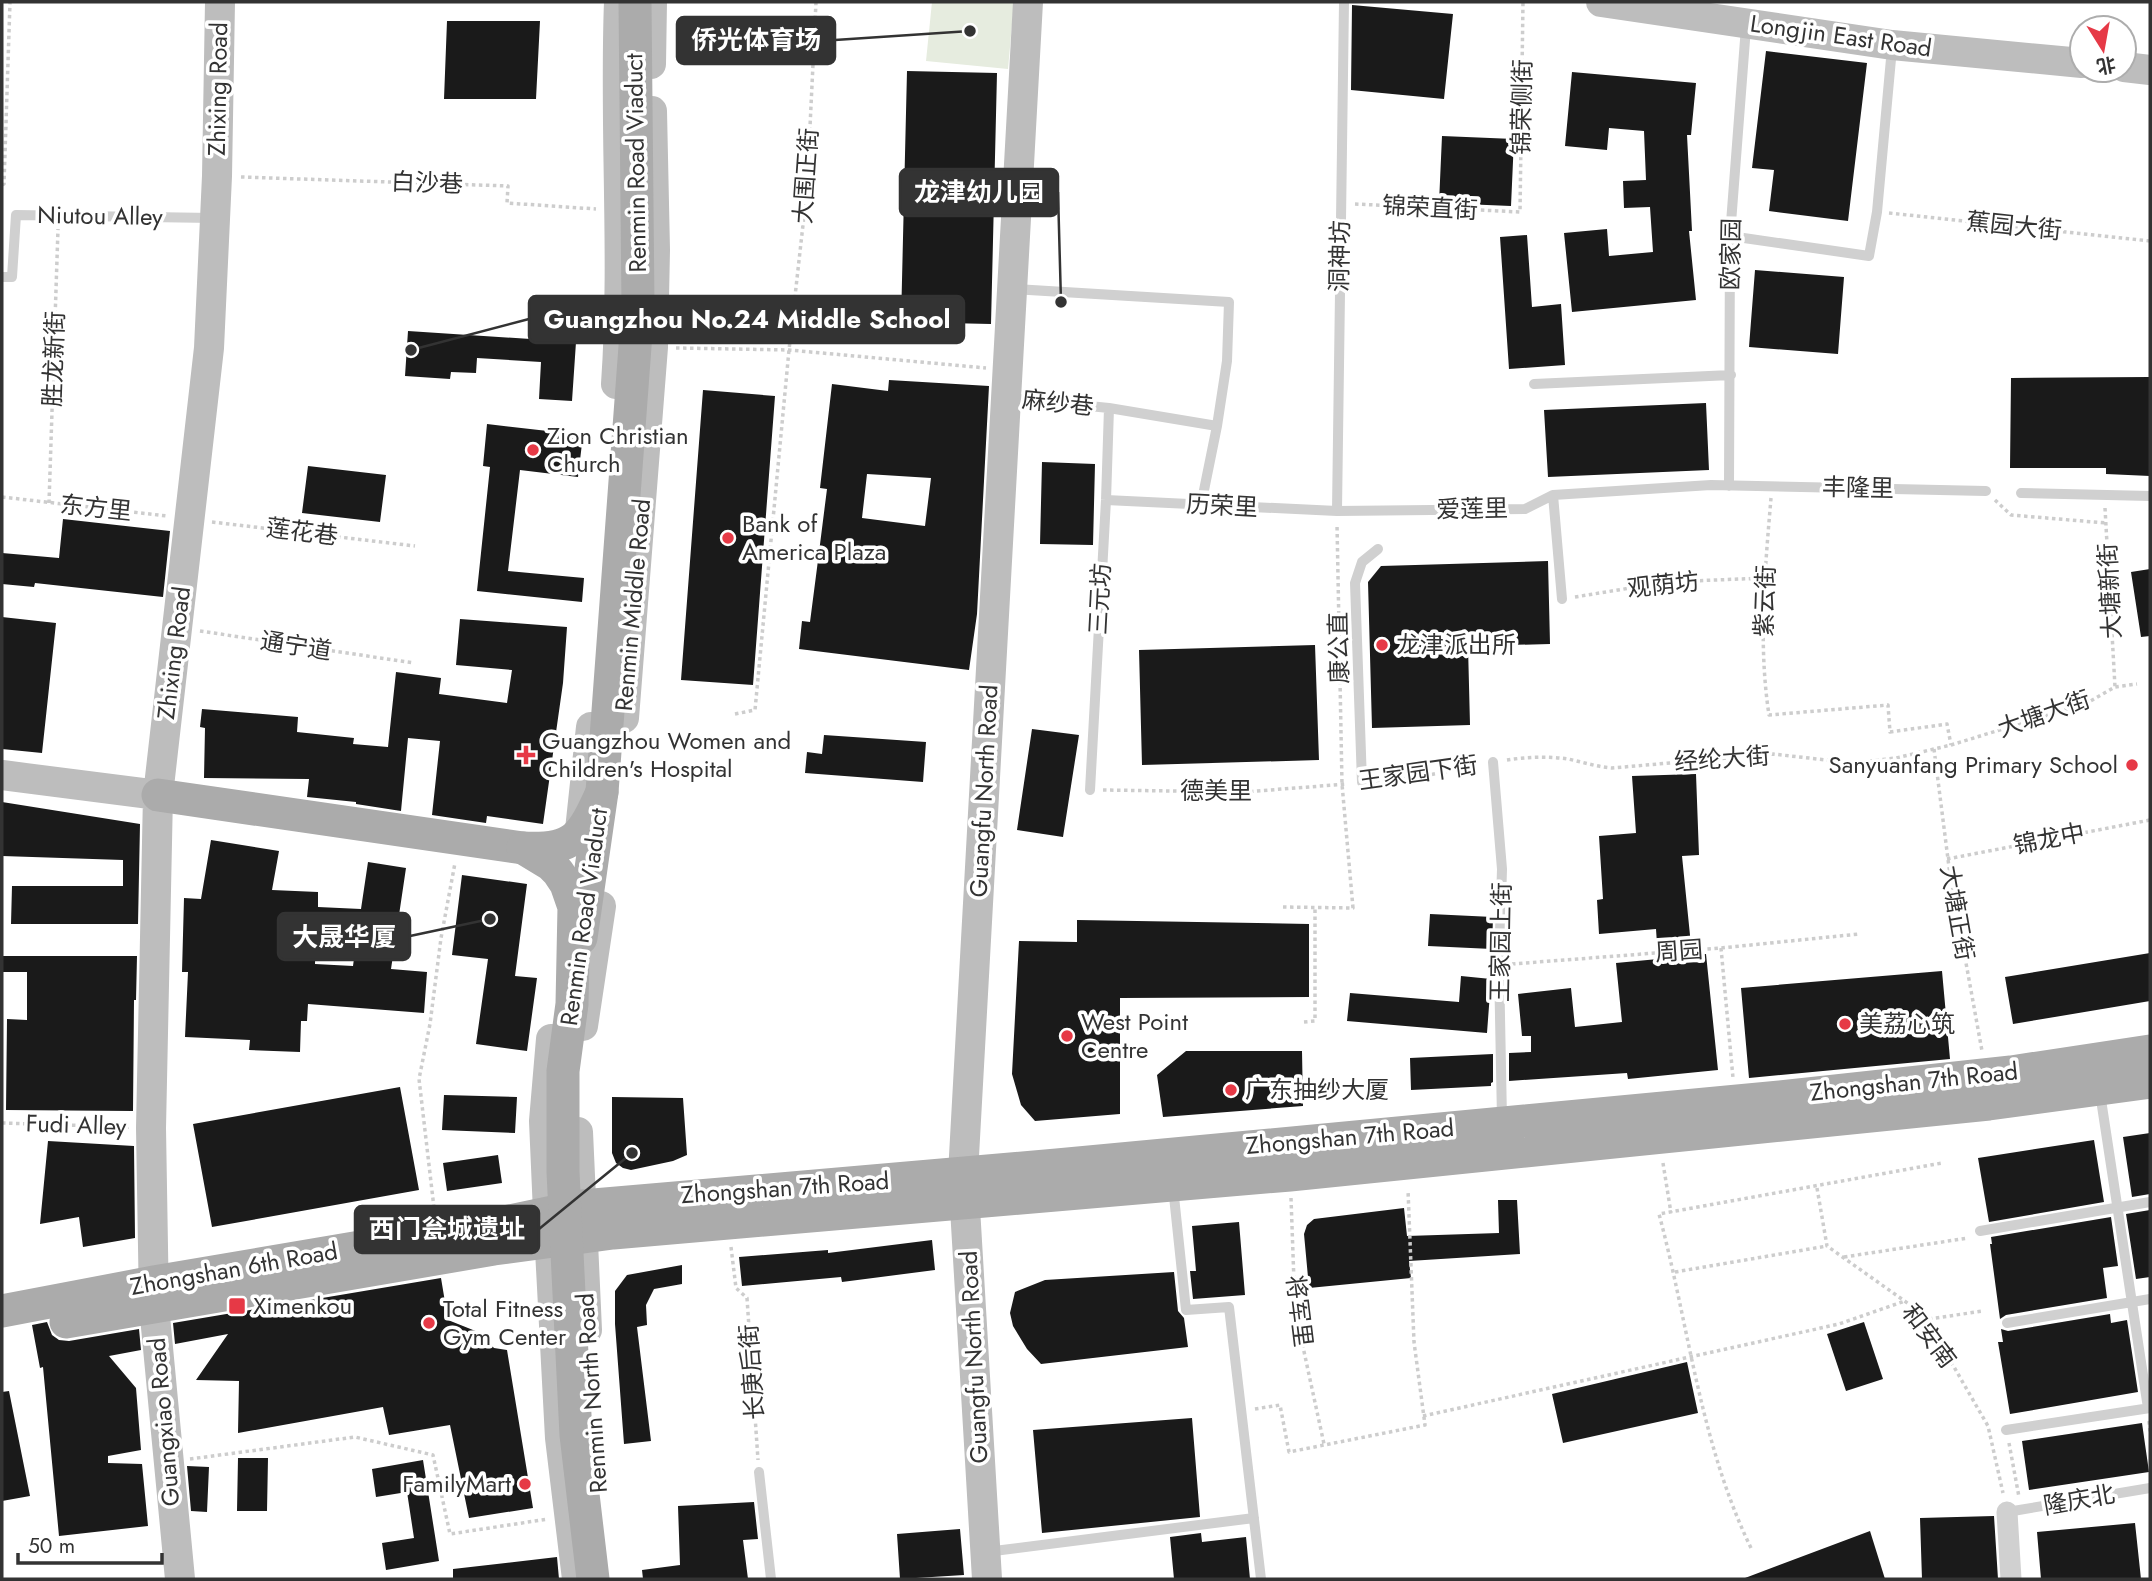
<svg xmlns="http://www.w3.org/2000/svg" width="2152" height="1581" font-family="Jost,'Noto Sans SC',sans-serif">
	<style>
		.green { fill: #e6ecdf }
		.building { fill: #1a1a1a; fill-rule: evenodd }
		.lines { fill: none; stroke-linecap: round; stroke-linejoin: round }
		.path { stroke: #cdcdcd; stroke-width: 3.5; stroke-dasharray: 3.5 3.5; stroke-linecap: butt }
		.lane { stroke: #d0d0d0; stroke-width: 10 }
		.street { stroke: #d0d0d0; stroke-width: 21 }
		.secondary { stroke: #bdbdbd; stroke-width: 30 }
		.primary { stroke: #ababab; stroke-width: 33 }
		.primary-bridge { stroke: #ababab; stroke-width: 33 }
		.poi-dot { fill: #e63946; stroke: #fff; stroke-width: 2.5 }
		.labels { text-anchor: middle; stroke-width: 7; stroke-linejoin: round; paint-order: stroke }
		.street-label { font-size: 24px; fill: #333; stroke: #fff }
		.poi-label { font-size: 24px; fill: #333; stroke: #fff; text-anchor: start }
		.leader { fill: none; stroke: #333; stroke-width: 2.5 }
		.callout-dot { fill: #333; stroke: #fff; stroke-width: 2.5 }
		.callout { fill: #333; stroke: #333; stroke-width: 2.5 }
		.callout-label { font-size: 26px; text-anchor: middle; font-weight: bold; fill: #fff }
	</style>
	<rect width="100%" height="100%" fill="#fff"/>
	<!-- green -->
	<path class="green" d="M932 2H1014L1008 69 926 61Z"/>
	<!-- building -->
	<path class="building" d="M1352 5 1453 14 1444 99 1351 90Z
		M447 21H540L536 99H444Z
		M1766 51 1867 63 1848 221 1769 211 1774 170 1752 168Z
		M907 71 997 73 991 324 901 322Z
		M1572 72 1696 83 1691 135H1687L1692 231H1689L1696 300 1572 312 1564 233 1607 229 1609 256 1653 252 1650 207 1624 208 1623 181 1646 180 1644 131 1609 128 1607 150 1565 146Z
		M1442 136 1514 139 1511 206 1439 203Z
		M1527 235 1532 307 1561 304 1565 365 1509 369 1500 237Z
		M1755 270 1844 277 1838 354 1749 347Z
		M408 331 576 342 572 401 539 399 541 362 477 358 476 373 451 372 450 379 405 376Z
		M2150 377V476L2106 474V468H2010L2011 378Z
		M889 380 989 386 977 614 969 670 799 649 802 621 810 622 817 568 827 489 820 488 832 384 888 391ZM867 474 931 478 925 526 862 518Z
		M703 390 775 396 753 685 681 680Z
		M1706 403 1709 470 1548 477 1544 410Z
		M487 424 583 435 578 477 520 470 508 571 584 578 582 602 477 591 490 467 483 466Z
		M1042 462 1095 464 1093 545 1040 544Z
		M308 466 386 475 380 522 302 513Z
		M63 519 170 531 163 597 35 583 34 587 2 584V553L59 558Z
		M1548 561 1550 644 1468 646 1470 725 1372 728 1368 582 1381 566Z
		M2150 569V636L2141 637 2131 572Z
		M2 617 56 623 42 753 2 749Z
		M460 619 567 627 563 683 543 824 487 816 486 823 432 815 440 741 408 738 401 811 356 804V802L307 797 309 779 204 778 205 728 200 727 202 709 298 717 297 732 354 738 353 744 388 747 396 672 441 678 439 694 507 703 512 670 456 665Z
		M1315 645 1319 760 1142 765 1139 650Z
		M1032 729 1079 735 1063 837 1017 830Z
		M824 735 926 742 923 782 805 773 807 752 822 754Z
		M1696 774 1699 855 1682 856 1692 955 1706 954 1718 1070 1628 1079 1627 1073 1509 1081V1053L1531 1052V1036H1522L1518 994 1571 988 1575 1027 1622 1022 1616 963 1658 959 1656 929 1599 934 1597 900 1603 899 1599 836 1636 833 1632 776Z
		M2 802 140 824 138 924H11L12 886H123V860L2 856Z
		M211 840 279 851 272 890 318 892V907L361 909 368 862 406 868 391 969 427 972 424 1013 308 1004 307 1021H301L300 1052 249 1050 250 1040 185 1037 188 972H182L184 898 201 899ZM316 934 357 936 353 966 315 964Z
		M462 875 527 884 515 976 537 978 527 1051 476 1044 488 959 452 955Z
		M1430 914 1493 917 1492 949 1428 946Z
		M1077 920 1309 924V997L1120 998V1114L1035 1121 1021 1105 1012 1074 1019 941 1077 942Z
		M2150 953V1001L2013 1024 2005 977Z
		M2 956H137L136 1000H134L133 1111 6 1110 7 1019 27 1020V972H2Z
		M1942 971 1950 1059 1749 1078 1741 988Z
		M1461 976 1491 979 1487 1033 1347 1021 1350 993 1459 1002Z
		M1186 1051H1302L1303 1106 1163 1117 1157 1075Z
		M1493 1054V1082L1491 1083V1086L1411 1090 1410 1058Z
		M400 1087 419 1190 212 1227 193 1124Z
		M444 1095 517 1097 515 1133 442 1130Z
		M612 1097 683 1098 687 1155 673 1161 631 1170 623 1168 616 1163 612 1153Z
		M2150 1133V1194L2132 1197 2123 1137Z
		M2094 1140 2104 1202 1989 1222 1978 1158Z
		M48 1141 134 1146 135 1238 83 1247 79 1217 40 1224Z
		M498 1155 502 1183 447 1191 443 1163Z
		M1498 1200H1517L1520 1254 1409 1261 1411 1278 1309 1288 1304 1234 1307 1225 1314 1219 1404 1208 1407 1236 1499 1233Z
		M2150 1210V1277L2136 1279 2126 1214Z
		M2111 1217 2118 1266 2103 1268 2107 1298 2006 1315 2000 1319 1990 1244H1992L1991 1237Z
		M1239 1222 1245 1295 1193 1299 1190 1271H1196L1192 1226Z
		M932 1240 935 1270 842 1282 841 1277 742 1286 739 1257 828 1250V1253Z
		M682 1265V1284L654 1289 646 1305 647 1325 637 1327 651 1441 624 1444 615 1324V1291L627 1275Z
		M1174 1272 1178 1311 1184 1318 1188 1347 1041 1364 1027 1349 1013 1326 1010 1313 1015 1292 1045 1280Z
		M441 1278 448 1320 478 1332 494 1348 507 1350 533 1508 469 1518 450 1425 389 1435 383 1407 238 1433 239 1381 196 1380 228 1334 175 1344 173 1323Z
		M2110 1314 2111 1323 2127 1320 2138 1392 2010 1414 1998 1342H2003L2001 1329 2008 1331Z
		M47 1322 52 1335 59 1340 69 1341 139 1329 141 1350 109 1356 136 1388 141 1450 108 1456V1463L142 1464 148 1526 59 1536 43 1367 40 1368 32 1325Z
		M1864 1322 1883 1379 1846 1391 1827 1334Z
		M1687 1362 1698 1413 1563 1443 1552 1394Z
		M9 1391 30 1496 2 1501V1392Z
		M1192 1418 1200 1517 1042 1533 1033 1430Z
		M2142 1423 2149 1472 2029 1490 2022 1441Z
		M238 1458H268L267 1511H237Z
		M423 1460 439 1561 386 1570 382 1543 414 1538 407 1492 376 1497 372 1469Z
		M187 1466 209 1467 207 1512 191 1511Z
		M754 1502 758 1539 743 1540 748 1579H643L642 1570 680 1565 678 1506Z
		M1994 1516 1998 1579H1922L1920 1518Z
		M2135 1523 2141 1579H2041L2037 1532Z
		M960 1529 964 1575 900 1579 897 1534Z
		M1870 1531 1885 1579H1745V1578Z
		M1201 1533 1202 1542 1246 1537 1250 1579H1174L1170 1537Z
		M557 1557 559 1579H453V1569Z"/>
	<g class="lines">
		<!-- path -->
		<path class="path" d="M241 177 508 186 507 203 596 209
			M2 185 4 184 10 2
			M1355 204 1520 212 1523 2
			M1889 213 2150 241
			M676 348 789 350 986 368
			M2 497 167 516
			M1771 498C1765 570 1758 643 1769 715L1888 705 1890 732 1947 724 1951 745
			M1995 500 2011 515 2106 523
			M49 503 58 229
			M2105 508 2115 687
			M212 522 415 546
			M1575 597 1667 582 1764 578
			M200 631 414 663
			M735 714 755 710 789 350 807 189 816 2
			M1934 749 1950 875 1982 1051
			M1507 760C1526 757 1549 756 1568 759 1583 762 1597 767 1612 768L1773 754 1853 763 1896 758 1951 745 2087 703 2115 687 2137 684
			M1376 781 1414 778 1479 765
			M1103 790 1244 792 1347 784
			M1947 859 2150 820
			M1283 907 1353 908 1342 784 1337 524
			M1721 948 1733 1078
			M1512 964 1721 948 1859 934
			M1304 1022 1315 1021V908
			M2 1123 129 1127
			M1663 1163 1671 1213
			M1817 1188 1827 1246 1913 1307 1954 1367 1988 1426 2003 1493
			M1291 1198 1295 1310 1324 1444
			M434 1208 419 1079 430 1024 441 938 455 863
			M731 1247 736 1288 747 1298 758 1460
			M1844 1257 1968 1238
			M1675 1272 1827 1246
			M1922 1320 1983 1311
			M1255 1409 1280 1405 1289 1452 1425 1425 1414 1342 1408 1190
			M1423 1416 1839 1324 1905 1301
			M2149 1421 2150 1432
			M2009 1443 2019 1497
			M190 1459 355 1437 433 1455 450 1534 548 1519
			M1751 1548C1700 1443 1689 1326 1659 1214L1942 1163"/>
		<!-- lane -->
		<path class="lane" d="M1730 236 1869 256 1877 212 1892 48
			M2 277H12L16 215 213 218
			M1014 289 1229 302 1227 361 1217 426
			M1534 384 1731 375
			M1009 398 1109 408 1217 426 1201 505
			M1729 486 1730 236 1746 27
			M2021 493 2150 496
			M1553 495 1562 599
			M1106 500 1337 511 1525 509 1553 495 1711 485 1986 491
			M1337 511 1344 2
			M1493 762 1502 869 1499 965 1502 1119
			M1362 782 1355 583 1362 562 1378 549
			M1090 790 1106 500 1109 408
			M2100 1093 2148 1408
			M1173 1187 1186 1310 1229 1307 1261 1579
			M1980 1231 2150 1202
			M2007 1323 2150 1299
			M2006 1430 2150 1408
			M759 1472 771 1579
			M2007 1512 2150 1488
			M986 1552 1254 1518"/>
		<!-- street -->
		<path class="street" d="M2007 1512 2011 1579"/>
		<!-- secondary -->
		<path class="secondary" d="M1601 2 1892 45 2082 63
			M651 64 652 2
			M2124 67 2150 70
			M616 384C625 256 614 129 619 2
			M624 718 653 347 655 250 652 111
			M2 775 158 795
			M580 830 591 727
			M583 1026 601 906
			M551 1039 544 1121 548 1212 560 1438 577 1579
			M578 1132 587 1330
			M180 1579 154 1306 151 1128 158 795 209 348 217 176 220 2
			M987 1579 963 1174 1028 2"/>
		<!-- primary -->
		<path class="primary" d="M158 795 523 848
			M581 938 602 792 638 306 635 2
			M2 1311 154 1282 490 1225 582 1206 1057 1165 1780 1097 2011 1072 2150 1051
			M66 1322 494 1249 613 1233 1290 1175 1989 1104 2150 1082"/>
		<!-- primary-bridge -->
		<path class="primary-bridge" d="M523 848 551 865 558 872 566 884 574 907 572 1004 563 1071V1172L576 1435 593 1579
			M523 848C575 851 582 836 602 792"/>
	</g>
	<!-- markers -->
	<g class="poi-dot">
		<circle cx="533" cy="450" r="7"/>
		<circle cx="728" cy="538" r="7"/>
		<circle cx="1382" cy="645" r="7"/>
		<path d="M522.5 744.5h7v7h7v7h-7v7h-7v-7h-7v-7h7z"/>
		<circle cx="2132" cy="765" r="7"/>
		<circle cx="1845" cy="1024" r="7"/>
		<circle cx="1067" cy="1036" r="7"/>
		<circle cx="1231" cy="1090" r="7"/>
		<rect x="228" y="1297" width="18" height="18" rx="3.5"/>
		<circle cx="429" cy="1323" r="7"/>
		<circle cx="525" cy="1484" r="7"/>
	</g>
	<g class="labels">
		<!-- street labels -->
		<g class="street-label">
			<text transform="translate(1841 36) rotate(8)" y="8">Longjin East Road</text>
			<text transform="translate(218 89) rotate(-89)" y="8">Zhixing Road</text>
			<text transform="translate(1522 107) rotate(-89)" y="8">锦荣侧街</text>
			<text transform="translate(636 163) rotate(-91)" y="8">Renmin Road Viaduct</text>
			<text transform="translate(806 176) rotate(-86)" y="8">大围正街</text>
			<text transform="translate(427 183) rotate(2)" y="8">白沙巷</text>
			<text transform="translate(1430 208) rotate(3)" y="8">锦荣直街</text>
			<text transform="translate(100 216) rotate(1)" y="8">Niutou Alley</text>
			<text transform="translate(2014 226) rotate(6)" y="8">蕉园大街</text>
			<text transform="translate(1731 254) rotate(-89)" y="8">欧家园</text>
			<text transform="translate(1340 256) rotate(-89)" y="8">洞神坊</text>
			<text transform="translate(54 359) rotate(-88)" y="8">胜龙新街</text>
			<text transform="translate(1058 403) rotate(6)" y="8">麻纱巷</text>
			<text transform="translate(1858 488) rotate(1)" y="8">丰隆里</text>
			<text transform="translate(1222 506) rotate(3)" y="8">历荣里</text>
			<text transform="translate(96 508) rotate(6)" y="8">东方里</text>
			<text transform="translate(1472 509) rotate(-1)" y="8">爱莲里</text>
			<text transform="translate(302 532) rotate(7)" y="8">莲花巷</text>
			<text transform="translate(1663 585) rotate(-6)" y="8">观荫坊</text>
			<text transform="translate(2110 591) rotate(-93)" y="8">大塘新街</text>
			<text transform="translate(1100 599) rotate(-87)" y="8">三元坊</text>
			<text transform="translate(1765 601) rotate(-88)" y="8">紫云街</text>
			<text transform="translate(633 605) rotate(-85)" y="8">Renmin Middle Road</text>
			<text transform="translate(296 646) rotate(9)" y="8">通宁道</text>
			<text transform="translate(1339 648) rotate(-91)" y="8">康公直</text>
			<text transform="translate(174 653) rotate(-83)" y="8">Zhixing Road</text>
			<text transform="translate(2044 714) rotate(-19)" y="8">大塘大街</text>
			<text transform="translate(1722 759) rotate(-4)" y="8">经纶大街</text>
			<text transform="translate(1418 773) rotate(-8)" y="8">王家园下街</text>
			<text transform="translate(984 791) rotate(-87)" y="8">Guangfu North Road</text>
			<text x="1216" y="799">德美里</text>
			<text transform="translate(2049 839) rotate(-11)" y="8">锦龙中</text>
			<text transform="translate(1957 913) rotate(80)" y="8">大塘正街</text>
			<text transform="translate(584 917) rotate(-82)" y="8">Renmin Road Viaduct</text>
			<text transform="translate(1501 942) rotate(-89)" y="8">王家园上街</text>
			<text transform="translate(1679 951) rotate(-4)" y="8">周园</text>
			<text transform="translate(1914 1082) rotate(-6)" y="8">Zhongshan 7th Road</text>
			<text transform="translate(76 1125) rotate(2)" y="8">Fudi Alley</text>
			<text transform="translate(1350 1137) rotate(-5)" y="8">Zhongshan 7th Road</text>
			<text transform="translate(785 1188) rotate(-4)" y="8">Zhongshan 7th Road</text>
			<text transform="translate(234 1269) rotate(-10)" y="8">Zhongshan 6th Road</text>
			<text transform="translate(1299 1311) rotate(83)" y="8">将军里</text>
			<text transform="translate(1929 1336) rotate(53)" y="8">和安南</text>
			<text transform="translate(974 1357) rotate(-93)" y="8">Guangfu North Road</text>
			<text transform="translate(752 1372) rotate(-94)" y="8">长庚后街</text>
			<text transform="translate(592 1393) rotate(-94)" y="8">Renmin North Road</text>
			<text transform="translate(164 1422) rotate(-95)" y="8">Guangxiao Road</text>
			<text transform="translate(2079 1500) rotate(-10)" y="8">隆庆北</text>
		</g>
		<!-- poi labels -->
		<g class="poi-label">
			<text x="547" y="444">Zion Christian<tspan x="547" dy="28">Church</tspan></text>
			<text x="742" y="532">Bank of<tspan x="742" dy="28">America Plaza</tspan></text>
			<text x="1396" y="653">龙津派出所</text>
			<text x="542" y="749">Guangzhou Women and<tspan x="542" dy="28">Children's Hospital</tspan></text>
			<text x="2118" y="773" text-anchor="end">Sanyuanfang Primary School</text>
			<text x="1081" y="1030">West Point<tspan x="1081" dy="28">Centre</tspan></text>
			<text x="1859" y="1032">美荔心筑</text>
			<text x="1245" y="1098">广东抽纱大厦</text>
			<text x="253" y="1314">Ximenkou</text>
			<text x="443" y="1317">Total Fitness<tspan x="443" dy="28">Gym Center</tspan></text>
			<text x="511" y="1492" text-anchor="end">FamilyMart</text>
		</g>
	</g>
	<!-- callouts -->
	<path class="leader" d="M970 31L835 40M1061 302L1058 192M411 350L529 319M490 919L410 936M632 1153L539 1229"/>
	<g class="callout-dot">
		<circle cx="970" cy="31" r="7"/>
		<circle cx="1061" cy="302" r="7"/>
		<circle cx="411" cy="350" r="7"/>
		<circle cx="490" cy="919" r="7"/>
		<circle cx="632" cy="1153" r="7"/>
	</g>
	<g class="callout">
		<rect x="677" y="17" width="158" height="47" rx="7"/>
		<rect x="900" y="169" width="158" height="47" rx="7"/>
		<rect x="529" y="296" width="435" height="47" rx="7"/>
		<rect x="278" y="913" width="132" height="47" rx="7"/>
		<rect x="355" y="1206" width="184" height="47" rx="7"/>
	</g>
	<g class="callout-label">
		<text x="756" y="49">侨光体育场</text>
		<text x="979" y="201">龙津幼儿园</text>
		<text x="747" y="328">Guangzhou No.24 Middle School</text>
		<text x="344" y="946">大晟华厦</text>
		<text x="447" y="1238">西门瓮城遗址</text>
	</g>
	<!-- border -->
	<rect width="2152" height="1581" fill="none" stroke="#333333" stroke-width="7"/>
	<!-- north arrow -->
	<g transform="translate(2103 49) rotate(169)"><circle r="33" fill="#ffffff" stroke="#adadad" stroke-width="2"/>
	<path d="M0-5L12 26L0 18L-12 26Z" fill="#e63946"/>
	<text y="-10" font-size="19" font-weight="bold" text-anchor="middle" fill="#333333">北</text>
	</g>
	<!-- scale -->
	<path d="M18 1553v10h144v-10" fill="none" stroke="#333333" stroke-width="3.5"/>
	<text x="28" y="1553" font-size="21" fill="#333333" stroke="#ffffff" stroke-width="5" paint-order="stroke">50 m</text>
</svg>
